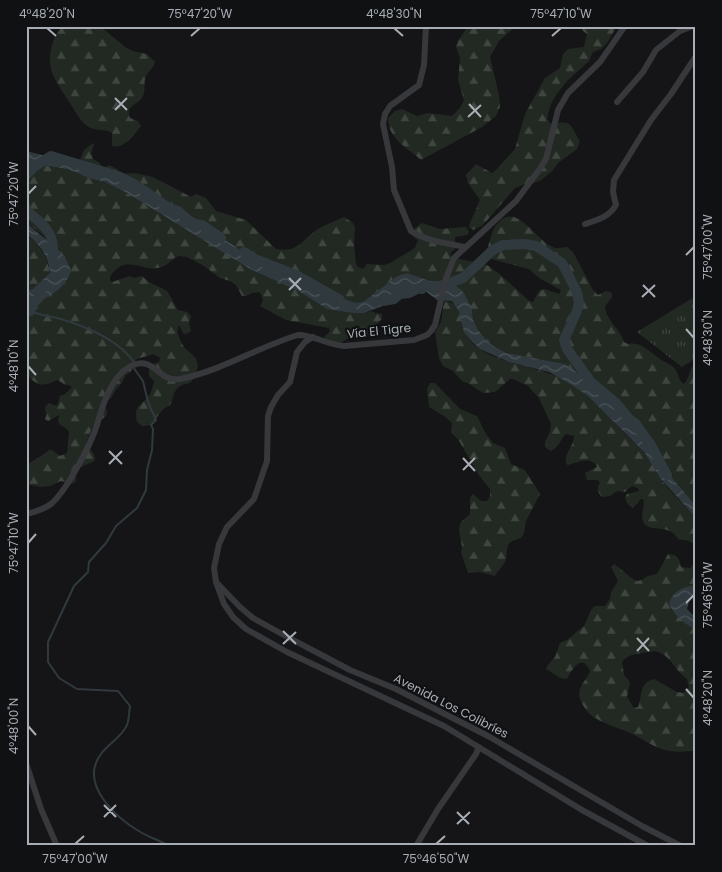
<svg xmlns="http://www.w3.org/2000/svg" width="722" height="872" font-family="Poppins,sans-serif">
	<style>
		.grass { fill: url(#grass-tufts) }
		.forest { fill: url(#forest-firs); fill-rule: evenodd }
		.water { fill: url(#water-waves) }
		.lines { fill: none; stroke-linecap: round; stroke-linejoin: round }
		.stream { stroke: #303a3e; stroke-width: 2 }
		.river { stroke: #303a3e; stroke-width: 10 }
		.minor { stroke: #37383b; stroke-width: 6 }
		.ticks { fill: none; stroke: #a9aeb6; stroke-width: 2 }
		.labels { text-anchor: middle; stroke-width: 4.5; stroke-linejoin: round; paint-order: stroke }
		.street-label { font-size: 12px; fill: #a9aeb6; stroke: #101112 }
		.neatline { fill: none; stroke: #a9aeb6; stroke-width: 2 }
		.ticks-label { font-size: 12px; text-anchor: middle; fill: #a9aeb6 }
	</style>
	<defs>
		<pattern id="grass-tufts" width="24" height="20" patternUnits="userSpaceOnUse" patternTransform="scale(1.25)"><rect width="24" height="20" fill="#222922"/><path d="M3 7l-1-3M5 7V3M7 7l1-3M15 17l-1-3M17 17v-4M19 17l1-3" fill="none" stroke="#3f4640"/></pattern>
		<pattern id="forest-firs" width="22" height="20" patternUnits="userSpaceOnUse" patternTransform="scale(1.25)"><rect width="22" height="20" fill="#222922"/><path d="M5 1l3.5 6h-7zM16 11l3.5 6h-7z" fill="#3f4640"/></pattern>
		<pattern id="water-waves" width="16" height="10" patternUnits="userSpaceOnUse" patternTransform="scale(1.25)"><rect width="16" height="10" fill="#303a3e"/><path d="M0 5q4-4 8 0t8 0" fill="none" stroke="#4b5458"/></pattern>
	</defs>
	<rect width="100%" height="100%" fill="#151517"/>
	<!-- grass -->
	<path class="grass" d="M696 296V358L682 367 637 332Z"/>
	<!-- forest -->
	<path class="forest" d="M64 26H100L125 47 133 51 147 54 155 62C153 69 149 70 146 76 143 82 146 90 143 96 138 106 125 104 130 118L138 121 141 126C134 135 125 149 112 146V133C104 128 95 132 86 125 79 119 75 111 70 103 56 81 44 69 53 42 56 35 58 30 64 26Z
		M468 26H516L499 41 490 57 499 95 500 107 496 116 482 127 421 160C408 148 388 139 388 118L395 111 402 109 417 116 428 113 452 116 460 108 464 100 458 80 460 58 456 47 458 41Z
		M581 26C593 26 604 26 617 26L607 43 601 49 593 52 589 61 567 81 556 95 550 106 547 119 551 124C573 120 569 124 580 141L577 149 558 163 552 171 540 181 530 184H525L515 188 483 225 473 230 469 227 470 223 480 200 468 183 466 175 476 164 492 173 497 169 515 149 525 114 545 78 560 68 563 54 568 49 584 47 587 34 583 31Z
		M93 143 94 144 91 153 93 159 100 163 101 170 73 163 75 160H80L84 150Z
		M30 163 71 170 88 178 105 182 127 193 250 269 300 292 327 309 352 313H364L372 311 375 313 382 314V319C373 326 376 330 371 335 365 340 358 336 351 337 348 338 344 341 341 343L326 340 324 337 330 331 329 328 286 320 260 306 263 300 260 292 252 293 246 296H242L236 285 230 281 220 278 204 266 187 257 178 256C171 260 166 267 158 268 143 271 128 257 116 270 112 273 110 275 110 280L112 282 130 276 134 278 142 276 149 282 167 291 178 310 187 312 191 316 189 323 191 331 186 334 183 333 179 325 177 332C179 337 181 342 184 347 188 352 195 355 197 362 199 366 197 369 196 373 190 390 185 379 176 390 173 394 173 400 170 405L163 409 151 425 142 426 137 422C133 404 142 406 150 394 152 390 153 385 154 381L149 376V369L153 364 159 362 160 358 153 354 137 359 134 362 131 372 126 375 121 384 116 389 111 398 105 403 107 414C104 420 98 420 94 425 91 429 88 439 86 444L94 454 95 460C90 465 78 465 76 472 76 475 76 478 76 481L72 484 61 481 50 486 41 487 26 484V465C34 460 42 456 49 450H52L60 456 67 453 69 432 66 428 60 425 58 421 59 415 48 421 45 419 46 415 45 407 49 403 57 406 60 396 65 394 72 387 69 385H65L58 380C52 382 44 387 37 383 32 381 32 378 26 377V304L34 303 56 292 53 243 26 222V164Z
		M109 165 117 169 120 174 134 173 153 177 191 197 196 194 206 198 216 211 246 220 276 249C300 253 301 240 318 229 326 224 336 221 344 217L353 223 355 227 354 243 356 264 358 267 363 269 367 264 384 265 390 263 415 248 418 240 412 236 414 229 422 223 440 229 466 227 469 232 467 235 455 237V250L452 251 450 256C459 260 474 261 484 264 493 266 520 293 529 301L533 302 539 291 544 289 559 294 561 290 539 278 529 269 491 259 487 249C490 242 491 233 495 227 515 196 536 243 555 248 559 249 563 247 567 247L573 252 593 290 598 295 606 291 612 293V297L605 306C606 321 620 328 624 342L628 344C641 341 650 352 660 359 665 363 673 364 676 371 680 377 678 380 684 384 690 378 689 368 696 362V506L673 479 616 403 591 382 565 364 506 353 490 344 478 330 473 320 472 309 441 281H430L407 273 397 276 363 302 355 303 323 296 284 271 255 259 211 231 195 224 127 181 108 172 106 167Z
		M26 233C40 247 47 254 50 274L33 289 26 291Z
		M444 301C468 302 457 329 473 344 501 367 542 365 572 384 593 398 610 418 627 436 633 442 639 446 644 452 651 459 654 469 660 478 670 492 684 505 696 518V545L689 541 678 539C670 523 650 533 644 523 639 515 646 507 643 499H641L633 508C628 505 626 503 625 497L627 494 639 491 638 488 632 486 625 492 617 491 610 496 602 497C597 492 597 488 600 482L597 480H587L585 473 597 467C591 455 578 463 567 465 562 455 574 447 574 436L566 434C561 439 558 448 551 451L546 448 545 442 550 432 551 424 539 398 528 386 513 379H510L495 392 483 393 468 383 463 382 453 371 443 366 439 358 435 332 441 322Z
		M430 383H435L460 409 477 416 486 434 493 443 505 448 511 464 525 470 540 494 526 521 524 533 521 538C505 542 508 545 506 559 504 566 498 570 495 576L480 572 468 573 461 552 462 547 459 530 460 523 470 514V498L473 494 481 501H487L490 496V489L478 474 458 439 451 433 452 423 444 416 429 407 427 389Z
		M668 554C678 554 679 559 681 567L690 568 696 561V585L678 590 669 603C675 616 684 622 696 630V751C685 751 676 753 665 750 652 747 642 738 630 733 617 727 602 724 591 715 587 712 582 704 580 699 576 688 587 680 590 671 582 653 572 669 567 679L560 678 546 669 547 666 555 657 560 643 567 640 584 626 591 610 595 606H605L610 599 611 592 618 581 611 567 614 564C619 567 634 581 637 581 642 581 645 577 648 576 651 575 654 575 657 574ZM654 651C670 653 675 671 687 679L689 687 683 693 677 692 654 679C638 683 643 696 638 707L634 708 627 697 630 682 624 675 622 662C630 652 642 654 654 651Z"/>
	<!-- water -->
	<path class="water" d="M26 151 109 172 144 191 195 224 211 231 255 259 284 271 323 296 355 303 363 302 397 276 407 273 430 281H441L455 285 464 293 472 309 473 320 478 330 490 344 506 353 565 364 591 382 616 403 647 439 673 479 696 506V518L660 478 645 453 589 397 572 385 549 372 509 362 480 349 472 342 464 332 459 311 452 301 437 300 424 290 411 288 403 291 390 303 364 313H352L327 309 300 292 250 269 127 193 105 182 88 178 71 170 43 165 26 164Z
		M26 222C43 240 62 245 71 271 65 290 45 301 26 304V291L33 289 50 273C48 254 40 246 26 233Z
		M696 585V593L689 601 687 609 696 618V630C684 623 674 616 669 603 675 589 682 588 696 585Z"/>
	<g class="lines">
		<!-- stream -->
		<path class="stream" d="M30 311C42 316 53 316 64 320 90 328 118 340 134 362
			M133 367 143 381 148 402 156 420 151 425 153 429 152 450 147 470 146 490 137 508 116 526 106 543 89 562 88 572 74 586 48 642V662L59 678 77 689 118 691 130 706C129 712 129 720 127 725 122 737 108 744 101 754 78 784 117 819 142 833 151 838 161 841 170 846"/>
		<!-- river -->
		<path class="river" d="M26 175 34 167 51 156 118 176 136 185 169 208 178 211 187 219 195 224 202 225 221 238
			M26 208 28 212C45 226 55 233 53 257
			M244 252 255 259 298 276 339 299 343 304 352 307
			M383 301 394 299 400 294 409 293 419 288 422 289 424 286 434 287 444 285 463 278 493 250 503 245 525 244 536 246 562 263 577 292 579 302 577 311 564 340 567 349 591 382 616 403 630 420 635 423 652 447 667 475
			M26 313 30 311 34 303 42 294"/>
		<!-- minor -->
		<path class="minor" d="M426 26 424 65 419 85 390 106 385 114 383 124 392 167 394 190 411 231C426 241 447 243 464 247
			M617 102 643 72 656 50 680 31 693 26
			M585 224C598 220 609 217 616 205L613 192 614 180 651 120 671 94 696 56
			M313 337 305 342 297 352 290 382 278 395 271 407 268 416 267 461 254 499 227 527 219 544 214 568 216 582 224 604 233 617 246 629 287 652 444 726 582 810 648 846
			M26 514C35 512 44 509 51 504 67 490 90 446 97 425 102 407 111 377 129 367 155 353 157 383 180 379 221 371 258 347 298 335 314 335 328 345 344 346L414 340 427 335 431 331 435 325 446 278 454 258 516 201 539 170 546 159 558 110 568 93 600 62 625 26
			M216 582 240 607 253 618 280 633 350 670 396 689 488 736 642 826 681 846
			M26 763 41 809 57 846
			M416 846 438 809 476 754 479 747"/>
	</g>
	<!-- ticks -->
	<path class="ticks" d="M47 28 56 36M394 28 403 36M191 36 200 28M552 36 561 28M115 98 127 110M469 104 481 117M115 110 127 98M468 117 481 105M28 194 36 186M686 255 694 247M289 278 301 290M643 285 655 297M289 290 301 278M642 297 655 285M686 329 694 338M28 366 36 375M109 451 122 464M463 458 475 471M109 464 122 451M463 470 475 458M28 543 36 534M686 603 694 595M283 631 296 644M637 638 649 651M283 644 296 632M637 651 649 638M686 689 694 698M28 726 36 735M104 805 116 817M457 812 469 824M104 817 116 805M457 824 470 812M75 844 84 836M436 844 445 836"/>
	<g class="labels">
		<!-- street labels -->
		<g class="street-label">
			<text transform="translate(379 331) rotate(-6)" y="4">Vía El Tigre</text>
			<text transform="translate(451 706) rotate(27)" y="4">Avenida Los Colibríes</text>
		</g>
	</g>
	<!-- border -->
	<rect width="722" height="872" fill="none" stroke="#101112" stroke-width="55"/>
	<rect x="28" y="28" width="666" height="816" class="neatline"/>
	<g class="ticks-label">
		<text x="47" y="18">4°48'20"N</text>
		<text x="200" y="18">75°47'20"W</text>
		<text x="394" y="18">4°48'30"N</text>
		<text x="561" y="18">75°47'10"W</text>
		<text transform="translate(14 194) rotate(-90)" y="4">75°47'20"W</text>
		<text transform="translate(708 247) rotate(-90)" y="4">75°47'00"W</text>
		<text transform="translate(708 338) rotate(-90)" y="4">4°48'30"N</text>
		<text transform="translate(14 366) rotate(-90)" y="4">4°48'10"N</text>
		<text transform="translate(14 543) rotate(-90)" y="4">75°47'10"W</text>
		<text transform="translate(708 595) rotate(-90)" y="4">75°46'50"W</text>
		<text transform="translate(708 698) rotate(-90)" y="4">4°48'20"N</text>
		<text transform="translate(14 726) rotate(-90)" y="4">4°48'00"N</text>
		<text x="75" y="863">75°47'00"W</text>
		<text x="436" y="863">75°46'50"W</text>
	</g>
</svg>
